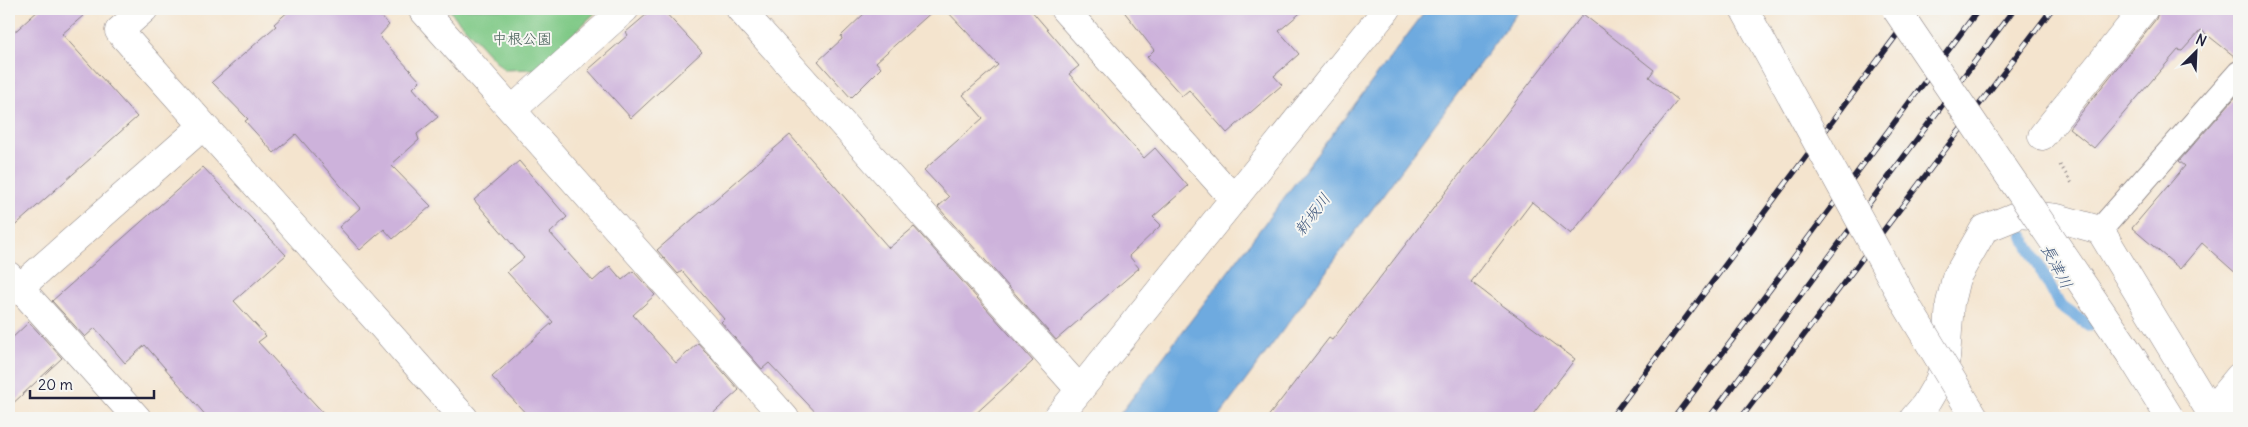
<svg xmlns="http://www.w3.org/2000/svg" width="2248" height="427" font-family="Delius,'Klee One',sans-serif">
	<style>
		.green { fill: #7fc986; stroke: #507660 }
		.water { fill: #6eaadf; stroke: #48668d }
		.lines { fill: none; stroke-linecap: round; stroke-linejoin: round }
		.stream { stroke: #6eaadf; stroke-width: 12 }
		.building { fill: #cdb2db }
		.service-casing { stroke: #8b8384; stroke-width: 26 }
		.minor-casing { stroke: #8b8384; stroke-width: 29 }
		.path { stroke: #8b8384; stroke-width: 3; stroke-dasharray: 1 4; stroke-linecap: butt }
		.service { stroke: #fff; stroke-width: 24 }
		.minor { stroke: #fff; stroke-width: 28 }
		.rail-casing { stroke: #22223b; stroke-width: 5.5 }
		.rail { stroke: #f6f6f2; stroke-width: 4; stroke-dasharray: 11; stroke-linecap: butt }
		.tertiary-bridge-casing { stroke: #8b8384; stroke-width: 29; stroke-linecap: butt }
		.tertiary-bridge { stroke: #fff; stroke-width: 28 }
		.labels { text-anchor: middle; stroke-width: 4; stroke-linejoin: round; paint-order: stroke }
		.park-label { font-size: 15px; fill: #435c55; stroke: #f6f6f2 }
		.water-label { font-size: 16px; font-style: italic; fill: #40587d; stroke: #f6f6f2 }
	</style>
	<rect width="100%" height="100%" fill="#f6f6f2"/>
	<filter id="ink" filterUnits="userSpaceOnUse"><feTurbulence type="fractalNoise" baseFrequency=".02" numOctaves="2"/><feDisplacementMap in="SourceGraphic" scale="10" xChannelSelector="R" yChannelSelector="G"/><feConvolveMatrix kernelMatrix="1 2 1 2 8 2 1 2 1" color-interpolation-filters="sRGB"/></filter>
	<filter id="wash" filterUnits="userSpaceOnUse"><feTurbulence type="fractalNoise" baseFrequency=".0096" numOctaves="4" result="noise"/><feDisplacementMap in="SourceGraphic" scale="20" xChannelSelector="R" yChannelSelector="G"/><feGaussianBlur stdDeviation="1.12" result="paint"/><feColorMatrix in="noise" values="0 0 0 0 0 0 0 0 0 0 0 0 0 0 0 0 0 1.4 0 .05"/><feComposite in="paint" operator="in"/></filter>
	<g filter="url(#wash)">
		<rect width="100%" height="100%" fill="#f4e4ce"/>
		<!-- green -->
		<path class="green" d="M448 9H599L537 69 504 70Z"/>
		<!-- water -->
		<path class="water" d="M1427 9H1520L1218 418H1117Z"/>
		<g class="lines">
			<!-- stream -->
			<path class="stream" d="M2023 236 2059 304 2089 325"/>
		</g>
		<g id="blocks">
			<!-- building -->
			<path class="building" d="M40 9H91L62 34 137 117 9 231V37Z
				M291 9H374L389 25 379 36 420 81 413 88 438 117 417 134 419 140 391 165 431 206 393 239 384 229 360 250 339 227 360 208 296 134 274 153 245 121 248 119 212 82 276 26 274 24Z
				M653 9H662L702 52 631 118 588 70 628 35 626 32Z
				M869 9H935L876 62 881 68 851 98 818 61 842 39 841 36Z
				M945 9H1030L1079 66 1069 74 1144 158 1155 148 1188 186 1153 217 1161 225 1129 256 1139 268 1056 340 938 207 949 197 924 170 983 118 963 95 998 65Z
				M1122 9H1305L1279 31 1299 54 1274 76 1282 85 1227 133 1189 90 1182 96 1147 57 1154 50Z
				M2159 9H2239V60L2201 30 2182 51 2178 50 2094 148 2069 128 2156 19Z
				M1583 14 1654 70 1649 77 1678 100 1571 234 1532 202 1471 282 1575 359 1530 418H1267L1329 338 1332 340Z
				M2239 93V276L2202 243 2180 269 2132 228 2185 166 2179 161Z
				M790 135 889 248 914 227 1033 361 971 418H821L769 363 762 369 721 322 724 319 682 271 678 274 657 250Z
				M519 161 567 217 550 233 593 281 610 266 622 280 633 271 655 295 633 315 676 363 698 343 739 390 708 418H530L492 377 553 322 507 272 524 258 474 200Z
				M203 167 286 255 234 301 266 336 258 342 328 418H208L145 345 125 363 95 328 85 337 52 301Z
				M29 322 62 358 9 407V341Z"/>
		</g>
	</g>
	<g filter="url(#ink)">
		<use href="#blocks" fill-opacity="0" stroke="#8b8384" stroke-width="1"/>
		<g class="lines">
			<defs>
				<path id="service" d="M2100 230 2239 73"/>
				<path id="minor" d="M144 9 119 31 464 418
					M422 9 785 418
					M740 9 1080 390
					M1064 9 1233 198
					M512 110 625 9
					M2042 136 2144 9
					M9 276 137 418
					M19 288 203 126
					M2239 377 2210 412 2239 417
					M1057 418 1387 9
					M1914 418 1925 405 1939 381 1946 358 1950 303 1956 278 1984 229 2021 214 2057 218 2100 230 2214 418"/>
			</defs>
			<!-- service casing -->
			<use href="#service" class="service-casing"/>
			<!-- minor casing -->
			<use href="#minor" class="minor-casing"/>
			<!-- path -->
			<path class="path" d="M2060 165 2073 185"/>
			<!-- service -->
			<use href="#service" class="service"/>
			<!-- minor -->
			<use href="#minor" class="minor"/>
			<defs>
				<path id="rail" d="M1611 418 1916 9
					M1674 418 1979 9
					M1709 418 2014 9
					M1741 418 2052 9"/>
			</defs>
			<!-- rail casing -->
			<use href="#rail" class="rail-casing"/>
			<!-- rail -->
			<use href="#rail" class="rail"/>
			<defs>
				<path id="tertiary-bridge" d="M1744 9 1907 306 1975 418
					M1896 9 2132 357 2170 418"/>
			</defs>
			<!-- tertiary-bridge casing -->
			<use href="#tertiary-bridge" class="tertiary-bridge-casing"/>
			<!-- tertiary-bridge -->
			<use href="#tertiary-bridge" class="tertiary-bridge"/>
		</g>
	</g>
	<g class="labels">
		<!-- park labels -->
		<g class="park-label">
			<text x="522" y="44">中根公園</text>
		</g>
		<!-- water labels -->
		<g class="water-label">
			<text transform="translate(1312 214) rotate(-53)" y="6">新坂川</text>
			<text transform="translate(2057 266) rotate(62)" y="6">長津川</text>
		</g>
	</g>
	<!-- margin -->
	<rect width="2248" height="427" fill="none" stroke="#f6f6f2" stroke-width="30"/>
	<!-- north arrow -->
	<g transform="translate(2196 52) rotate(24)" stroke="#f6f6f2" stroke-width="4" paint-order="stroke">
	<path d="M0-4L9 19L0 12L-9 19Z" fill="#22223b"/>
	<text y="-8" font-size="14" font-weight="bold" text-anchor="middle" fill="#22223b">N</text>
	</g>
	<!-- scale -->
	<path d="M30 390v8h124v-8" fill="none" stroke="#22223b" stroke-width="2.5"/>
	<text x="38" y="390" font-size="15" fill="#22223b" stroke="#f6f6f2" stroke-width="4" paint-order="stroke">20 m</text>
</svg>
